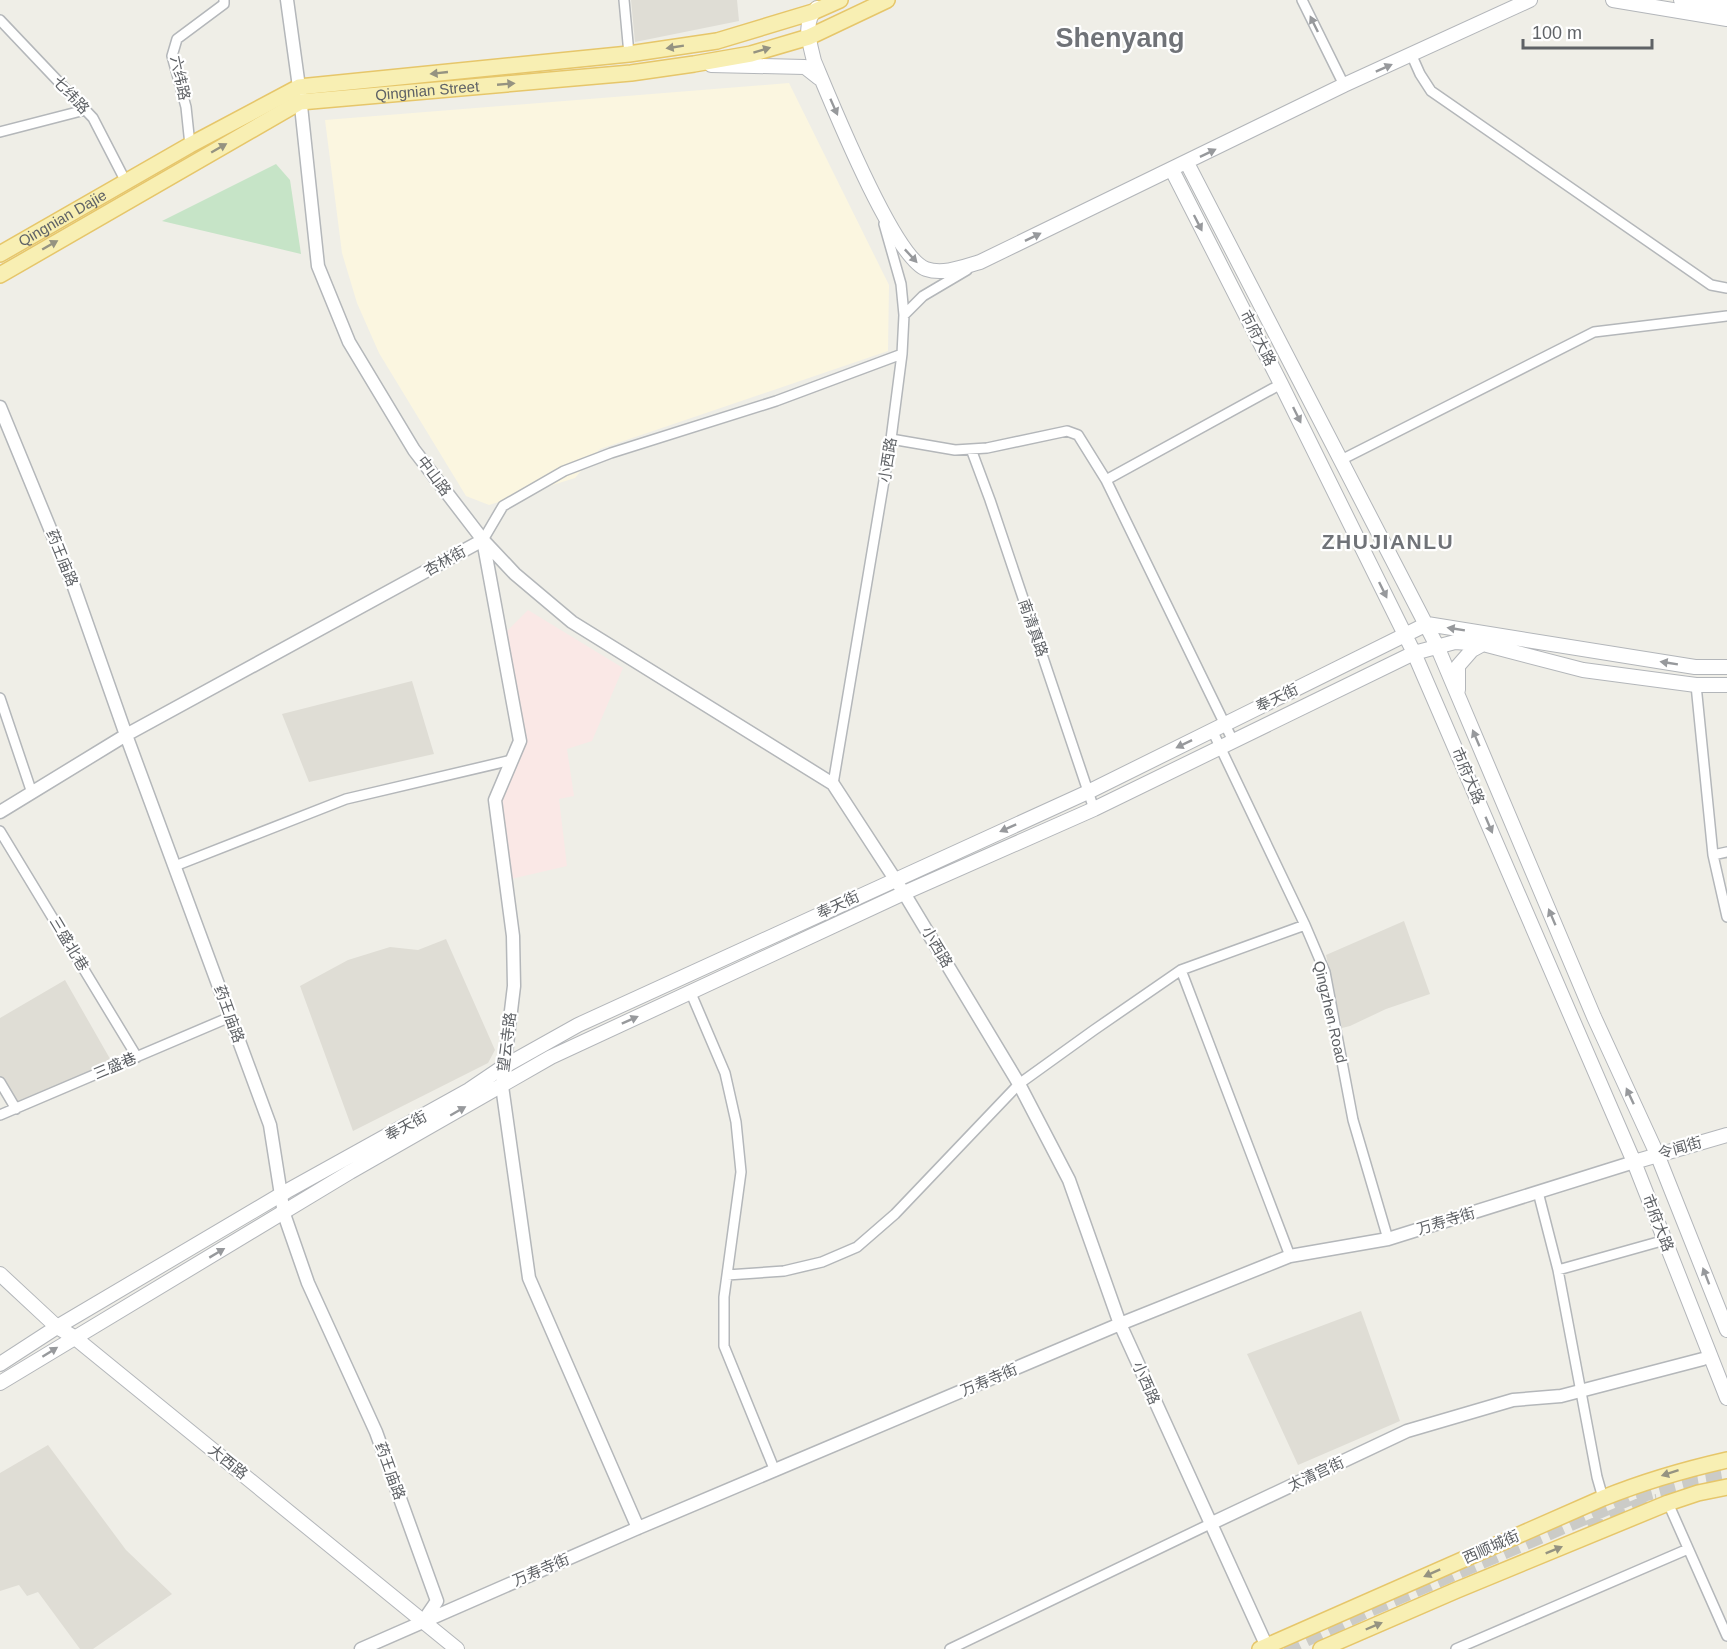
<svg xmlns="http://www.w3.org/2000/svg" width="1727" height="1649" font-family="Helvetica,'Noto Sans SC',sans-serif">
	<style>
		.commercial { fill: #fbf6e0 }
		.education { fill: #dfddd5 }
		.medical { fill: #fae8e6 }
		.green { fill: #c6e4c7 }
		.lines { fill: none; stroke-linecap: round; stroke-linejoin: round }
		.trunk-tunnel { stroke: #cbcbc7; stroke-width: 16; stroke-dasharray: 16 8; stroke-linecap: butt }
		.minor-casing { stroke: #b4b7ba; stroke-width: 12 }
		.tertiary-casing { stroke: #b4b7ba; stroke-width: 15 }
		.secondary-casing { stroke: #b3b6ba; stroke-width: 16 }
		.primary-casing { stroke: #e6c66a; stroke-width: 18 }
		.minor { stroke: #fff; stroke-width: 9 }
		.tertiary { stroke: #fff; stroke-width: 12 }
		.secondary { stroke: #fff; stroke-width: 14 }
		.primary { stroke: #f8efb3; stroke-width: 15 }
		.oneway { fill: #97999c }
		.oneway2 { fill: #959381 }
		.labels { text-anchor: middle; stroke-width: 4.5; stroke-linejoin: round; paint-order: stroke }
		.street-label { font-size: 15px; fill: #5f6266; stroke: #fff }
		.district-label { font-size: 21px; font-weight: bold; letter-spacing: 1.5px; fill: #707378; stroke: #fff }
		.town-label { font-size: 27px; font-weight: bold; fill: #707378; stroke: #fff }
	</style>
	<rect width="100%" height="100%" fill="#efeee7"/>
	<!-- commercial -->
	<path class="commercial" d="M789 83 889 285 888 351 600 449 575 478 489 505 466 496 379 353 357 303 342 253 325 120Z"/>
	<!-- education -->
	<path class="education" d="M631 0H737L739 21 635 42Z
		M412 681 434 754 309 782 282 714Z
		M1404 921 1430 994 1386 1009 1350 1026 1342 1028 1326 955Z
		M446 939 495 1050 488 1063 353 1131 300 986 348 960 390 947 418 950Z
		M65 980 113 1064 16 1106 0 1078V1018Z
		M1361 1311 1400 1421 1298 1465 1247 1354Z
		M48 1445 126 1550 172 1594 93 1649H80L38 1592 27 1596 19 1585 0 1591V1473Z"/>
	<!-- medical -->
	<path class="medical" d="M528 610 623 668 592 741 567 749 574 796 559 799 567 866 511 879 500 800 523 748 506 632Z"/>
	<!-- green -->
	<path class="green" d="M276 164 290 180 301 254 162 221Z"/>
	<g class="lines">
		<!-- trunk-tunnel -->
		<path class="trunk-tunnel" d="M1589 1528 1644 1504 1657 1502
			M1284 1649 1365 1611 1631 1497 1692 1481 1727 1475"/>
		<defs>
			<path id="minor" d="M624 0 629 54
				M1302 0 1344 85
				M0 20 93 118 126 182
				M1412 56 1420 74 1431 91 1711 285 1727 288
				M0 132 85 110
				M190 145 186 107 172 56 177 39 224 4V0
				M904 315 923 296 967 270
				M891 439 955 450 987 448 1067 431 1078 435 1106 480 1233 741
				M971 449 990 500 1094 809
				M1341 460 1594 332 1727 316
				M1106 480 1281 384
				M483 540 503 506 564 471 611 453 776 401 902 354
				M1696 685 1713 855 1727 917
				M0 698 32 793
				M1212 730 1305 925 1325 972 1353 1120 1388 1239
				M833 784 891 439 902 354 904 315 901 284 884 224
				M0 831 137 1057
				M1713 855 1727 852
				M175 866 346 799 512 760
				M1181 970 1290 1256
				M690 991 725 1073 736 1122 741 1172 724 1297V1346L775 1471
				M0 1082 16 1109
				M0 1115 230 1017
				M1538 1192 1558 1270 1597 1477 1603 1498
				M1558 1270 1658 1242
				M727 1275 784 1271 822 1262 857 1247 895 1214 1019 1084 1094 1030 1181 970 1305 925
				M1668 1503 1727 1636
				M950 1649 1210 1524
				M1456 1649 1688 1549"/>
			<path id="tertiary" d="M287 0 299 87 318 266 349 342 414 450 483 540 515 574 572 622 833 784 904 893 1019 1084 1069 1180 1120 1324 1268 1649
				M0 407 74 587 126 735 270 1125 284 1214 308 1283 376 1432 437 1601 424 1620
				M0 812 126 735 483 540 520 741 495 800 513 936 514 986 502 1086 529 1278 638 1528
				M1210 1524 1407 1431 1513 1400 1561 1396 1703 1359
				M361 1649 638 1528 1120 1324 1290 1256 1388 1239 1634 1162"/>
			<path id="secondary" d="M1613 0 1727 19
				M1681 0 1727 7
				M817 8C802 21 810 44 814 61 830 99 893 257 926 269 943 275 963 267 980 262L1344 85 1530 0
				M711 65 805 67 819 78
				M1187 163 1437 646 1594 1017 1657 1154 1727 1330
				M1172 170 1281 384 1414 653 1634 1162 1727 1398
				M1458 690V666L1472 650 1483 644
				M1634 1162 1727 1135
				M0 1274 57 1327 74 1337 457 1649
				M0 1364 57 1327 287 1191 469 1090 503 1067 578 1025 1088 792 1427 624 1695 667H1727
				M0 1383 350 1172 551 1057 904 893 1094 809 1414 653 1455 642 1483 644 1583 670 1696 685H1727"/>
			<g id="primary">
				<path id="s1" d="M0 254 190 145 299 87 629 54 717 41 813 12 840 0"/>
				<path id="s2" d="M0 275 300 102 631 73 694 64 751 54 809 37 887 0"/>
				<path d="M1260 1649 1603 1498C1645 1481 1683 1470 1727 1460"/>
				<path d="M1321 1649 1457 1590 1668 1503 1698 1493 1727 1487"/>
			</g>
		</defs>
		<!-- minor casing -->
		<use href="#minor" class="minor-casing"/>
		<!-- tertiary casing -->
		<use href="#tertiary" class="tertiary-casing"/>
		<!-- secondary casing -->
		<use href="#secondary" class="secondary-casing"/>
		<!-- primary casing -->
		<use href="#primary" class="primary-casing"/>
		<!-- minor -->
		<use href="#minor" class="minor"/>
		<!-- tertiary -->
		<use href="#tertiary" class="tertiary"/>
		<!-- secondary -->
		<use href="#secondary" class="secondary"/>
		<!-- primary -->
		<use href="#primary" class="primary"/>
	</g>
	<!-- one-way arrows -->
	<defs><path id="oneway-solid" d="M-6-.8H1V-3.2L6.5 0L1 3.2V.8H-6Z" transform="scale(1.5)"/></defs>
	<g class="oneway">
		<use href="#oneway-solid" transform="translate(1314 24) rotate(-116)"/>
		<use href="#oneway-solid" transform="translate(1384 68) rotate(-24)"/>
		<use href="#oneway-solid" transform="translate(834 107) rotate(66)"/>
		<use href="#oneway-solid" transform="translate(1208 153) rotate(-26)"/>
		<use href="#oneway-solid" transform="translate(1198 223) rotate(63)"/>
		<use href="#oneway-solid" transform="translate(1033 237) rotate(-26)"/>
		<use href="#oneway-solid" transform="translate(911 256) rotate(47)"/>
		<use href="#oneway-solid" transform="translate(1297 415) rotate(64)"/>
		<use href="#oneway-solid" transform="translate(1383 590) rotate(64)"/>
		<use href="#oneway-solid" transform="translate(1456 629) rotate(-171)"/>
		<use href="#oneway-solid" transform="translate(1669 663) rotate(-171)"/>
		<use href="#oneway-solid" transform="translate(1476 738) rotate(-113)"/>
		<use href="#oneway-solid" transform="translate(1184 744) rotate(154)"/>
		<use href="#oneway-solid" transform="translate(1489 825) rotate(67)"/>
		<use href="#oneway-solid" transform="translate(1008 828) rotate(156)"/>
		<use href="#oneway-solid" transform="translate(1552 917) rotate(-113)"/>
		<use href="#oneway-solid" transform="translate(630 1020) rotate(-24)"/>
		<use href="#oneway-solid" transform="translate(1630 1096) rotate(-115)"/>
		<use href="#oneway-solid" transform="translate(458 1111) rotate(-30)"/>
		<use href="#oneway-solid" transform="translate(217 1253) rotate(-31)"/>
		<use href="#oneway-solid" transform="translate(1706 1276) rotate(-111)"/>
		<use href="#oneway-solid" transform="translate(50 1352) rotate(-32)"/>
	</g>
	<g class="oneway2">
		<use href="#oneway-solid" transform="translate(675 47) rotate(171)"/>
		<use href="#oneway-solid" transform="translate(762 50) rotate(-17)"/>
		<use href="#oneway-solid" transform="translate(439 73) rotate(174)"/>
		<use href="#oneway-solid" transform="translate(506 84) rotate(-5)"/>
		<use href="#oneway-solid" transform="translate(219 148) rotate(-30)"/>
		<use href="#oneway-solid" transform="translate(50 245) rotate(-30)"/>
		<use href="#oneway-solid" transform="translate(1670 1473) rotate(162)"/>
		<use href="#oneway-solid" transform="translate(1554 1550) rotate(-22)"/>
		<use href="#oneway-solid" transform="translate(1432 1573) rotate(156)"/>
		<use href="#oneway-solid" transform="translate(1374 1626) rotate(-23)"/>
	</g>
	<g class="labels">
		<!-- street labels -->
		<g class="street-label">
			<text transform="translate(180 78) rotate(78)" y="5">六纬路</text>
			<text dy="5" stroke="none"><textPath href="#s2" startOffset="474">Qingnian Street</textPath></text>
			<text transform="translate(71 95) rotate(47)" y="5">七纬路</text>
			<text dy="5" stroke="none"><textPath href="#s1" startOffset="72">Qingnian Dajie</textPath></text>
			<text transform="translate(1258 338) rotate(63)" y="5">市府大路</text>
			<text transform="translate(888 460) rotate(-81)" y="5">小西路</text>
			<text transform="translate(434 476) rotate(53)" y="5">中山路</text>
			<text transform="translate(62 558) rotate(68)" y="5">药王庙路</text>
			<text transform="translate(445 561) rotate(-29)" y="5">杏林街</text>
			<text transform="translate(1033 628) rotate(71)" y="5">南清真路</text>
			<text transform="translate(1277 698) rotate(-26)" y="5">奉天街</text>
			<text transform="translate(1468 776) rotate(67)" y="5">市府大路</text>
			<text transform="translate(838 905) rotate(-25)" y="5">奉天街</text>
			<text transform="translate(69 944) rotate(59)" y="5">三盛北巷</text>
			<text transform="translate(937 947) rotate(59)" y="5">小西路</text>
			<text transform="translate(1330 1012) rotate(77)" y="5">Qingzhen Road</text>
			<text transform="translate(229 1014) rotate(70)" y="5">药王庙路</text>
			<text transform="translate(507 1042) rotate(-83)" y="5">望云寺路</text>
			<text transform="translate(115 1066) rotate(-23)" y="5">三盛巷</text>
			<text transform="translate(406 1126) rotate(-29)" y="5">奉天街</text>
			<text transform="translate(1680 1148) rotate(-16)" y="5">令闻街</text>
			<text transform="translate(1446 1221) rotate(-17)" y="5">万寿寺街</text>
			<text transform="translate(1658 1223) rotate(69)" y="5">市府大路</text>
			<text transform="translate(989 1380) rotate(-23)" y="5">万寿寺街</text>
			<text transform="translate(1146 1383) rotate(66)" y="5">小西路</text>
			<text transform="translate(228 1462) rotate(39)" y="5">大西路</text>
			<text transform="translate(390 1471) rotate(70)" y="5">药王庙路</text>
			<text transform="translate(1316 1474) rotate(-25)" y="5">太清宫街</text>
			<text transform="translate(1491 1547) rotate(-24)" y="5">西顺城街</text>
			<text transform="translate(541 1570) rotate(-23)" y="5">万寿寺街</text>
		</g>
		<!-- district labels -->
		<g class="district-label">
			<text x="1388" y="549">ZHUJIANLU</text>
		</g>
		<!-- town labels -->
		<g class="town-label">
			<text x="1120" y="47">Shenyang</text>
		</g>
	</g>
	<!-- scale -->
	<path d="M1523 39v9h129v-9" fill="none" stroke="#5f6266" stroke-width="3"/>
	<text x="1532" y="39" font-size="18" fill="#5f6266" stroke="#ffffff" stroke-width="4.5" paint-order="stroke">100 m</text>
</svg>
